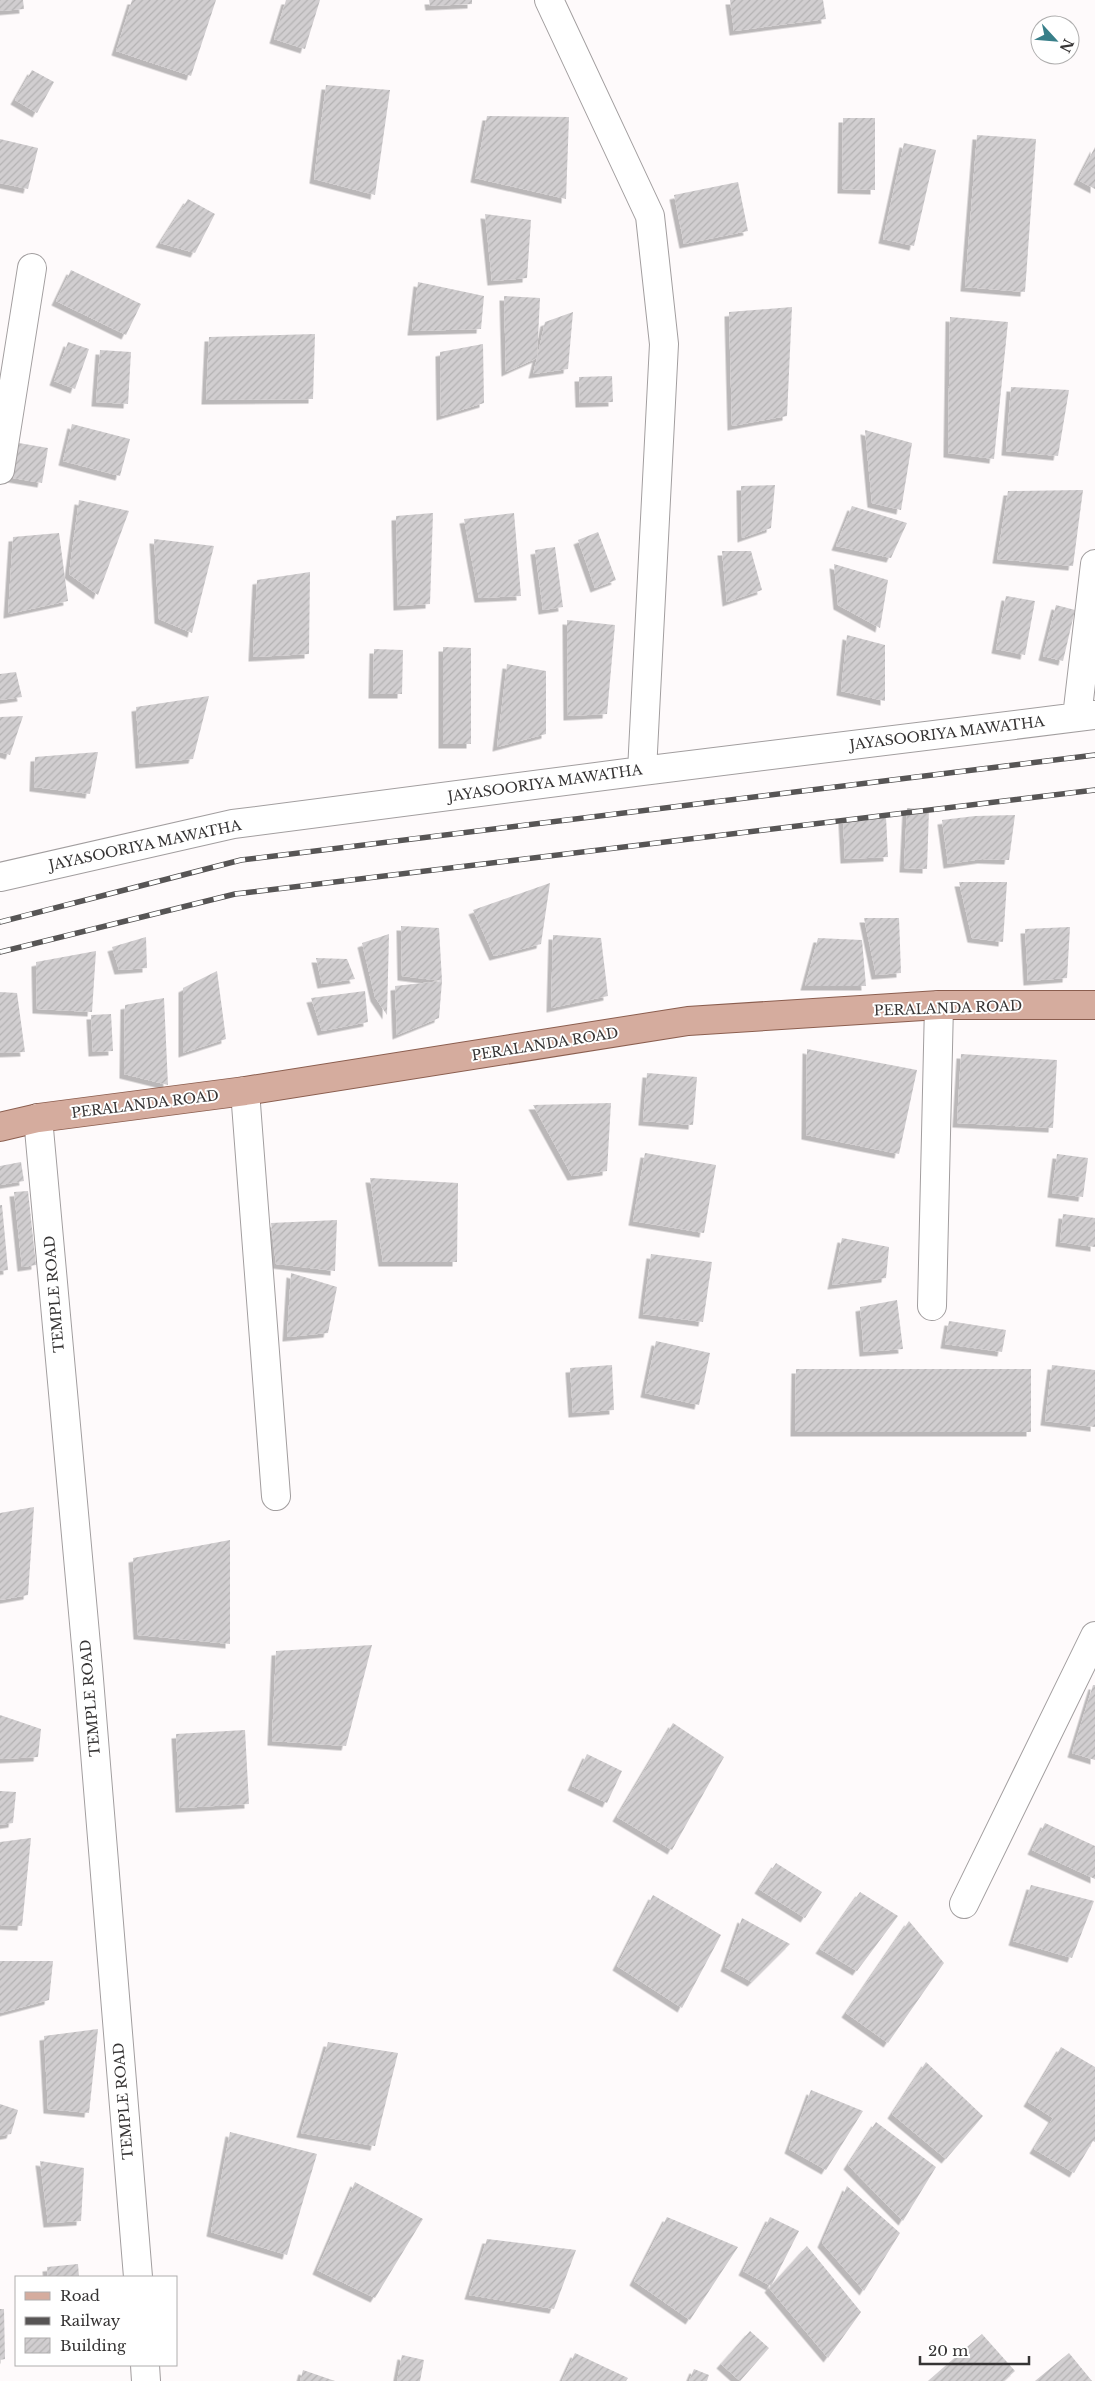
<svg xmlns="http://www.w3.org/2000/svg" width="1095" height="2381" font-family="'Libre Baskerville',serif">
	<style>
		.building { fill: url(#building-hatch); filter: url(#shadow) }
		.lines { fill: none; stroke-linecap: round; stroke-linejoin: round }
		.minor-casing { stroke: #a29e9f; stroke-width: 30 }
		.major-casing { stroke: #8b5e4f; stroke-width: 30 }
		.minor { stroke: #fff; stroke-width: 28 }
		.major { stroke: #d5ac9e; stroke-width: 28 }
		.rail-casing { stroke: #575555; stroke-width: 5.5 }
		.rail { stroke: #fff; stroke-width: 4; stroke-dasharray: 11; stroke-linecap: butt }
		.labels { text-anchor: middle; stroke-width: 4; stroke-linejoin: round; paint-order: stroke }
		.street-label { font-size: 14px; fill: #363434; stroke: #fff }
	</style>
	<defs>
		<pattern id="building-hatch" width="6" height="6" patternUnits="userSpaceOnUse" patternTransform="scale(1.25)"><rect width="6" height="6" fill="#d1ced0"/><path d="M-1 1l2-2M0 6l6-6M5 7l2-2" fill="none" stroke="#b4b2b3"/></pattern>
		<filter id="shadow"><feDropShadow dx="-4.5" dy="4.5" stdDeviation="0" flood-color="#0004"/></filter>
	</defs>
	<rect width="100%" height="100%" fill="#fefafb"/>
	<!-- building -->
	<path class="building" d="M0 0H23L24 9 0 11Z
		M132 0H216L191 76 116 51Z
		M286 0H320L305 49 274 39Z
		M429 0H472V4L430 6Z
		M730 0H823L826 19 734 31Z
		M32 70 54 82 37 113 15 100Z
		M326 85 390 90 375 195 314 179Z
		M487 116 569 117 566 199 475 178Z
		M843 118H875V190L842 189Z
		M977 135 1036 139 1025 292 965 287Z
		M0 139 38 148 28 189 0 183Z
		M904 143 936 150 914 246 883 239Z
		M1095 147V189L1078 180Z
		M738 182 748 231 684 244 674 195Z
		M188 199 215 214 195 253 160 243Z
		M485 214 531 220 527 278 492 281Z
		M71 270 141 304 126 335 56 301Z
		M418 282 484 296 481 329 412 331Z
		M504 296 540 298 537 358 545 322 573 312 568 369 533 374 537 358 506 372Z
		M792 307 787 416 732 426 729 312Z
		M950 317 1008 322 994 459 948 453Z
		M315 334 313 399 206 400 209 337Z
		M68 342 89 349 75 389 54 381Z
		M483 344 484 403 441 416 440 352Z
		M100 350 131 352 128 404 96 402Z
		M612 376 613 402 580 403 579 377Z
		M1011 387 1069 390 1058 456 1006 451Z
		M72 424 130 439 120 476 63 461Z
		M865 430 912 443 901 510 872 503Z
		M13 442 48 448 42 483 7 477Z
		M775 485 771 528 742 538 741 486Z
		M1083 490 1073 566 997 559 1008 491Z
		M79 500 129 511 98 595 69 574Z
		M852 506 907 523 891 558 836 546Z
		M433 513 430 604 398 606 396 516Z
		M514 513 521 596 479 598 464 519Z
		M598 532 616 580 595 588 578 540Z
		M59 533 68 601 8 614 13 537Z
		M154 539 214 546 192 633 159 619Z
		M555 547 563 607 543 610 535 550Z
		M722 551H751L762 590 727 602Z
		M834 564 888 580 880 628 838 605Z
		M310 572 309 654 253 657 257 580Z
		M1006 596 1035 601 1025 655 996 649Z
		M1056 605 1075 610 1063 661 1043 656Z
		M567 620 615 625 607 714 568 716Z
		M847 635 885 645V701L841 691Z
		M443 647 471 648V744H443Z
		M374 649 403 650 402 694H373Z
		M507 664 546 671V734L497 747Z
		M16 672 22 697 0 700V674Z
		M209 696 193 759 140 764 136 707Z
		M23 716 10 755 0 752V717Z
		M98 752 90 794 34 787 35 757Z
		M907 808 929 809 927 869 904 868Z
		M1015 815 1009 860 982 859 948 864 942 820 975 816Z
		M886 817 888 857 845 859 843 819Z
		M959 882H1007L1003 942 972 938Z
		M550 883 541 944 494 956 473 910Z
		M864 918H899L901 973 876 975Z
		M401 926 439 928 442 981 439 1018 397 1035 395 986 442 981 402 976Z
		M1070 927 1067 978 1028 981 1025 929Z
		M389 934 387 1015 375 997 362 943Z
		M553 935 601 938 608 996 551 1008Z
		M146 937 147 968 119 970 112 947Z
		M818 938 862 940 866 986H805Z
		M96 951 92 1012 37 1009 36 962Z
		M316 958 347 959 355 979 322 984Z
		M217 971 226 1039 183 1053V988Z
		M365 991 368 1022 322 1031 311 998Z
		M0 992 17 993 25 1052 0 1053Z
		M164 998 168 1085 124 1074 125 1005Z
		M111 1014 113 1051 93 1052 91 1015Z
		M807 1049 917 1070 899 1154 806 1135Z
		M961 1054 1057 1060 1053 1128 957 1123Z
		M647 1073 697 1077 693 1125 643 1121Z
		M611 1103 607 1171 572 1176 533 1105Z
		M645 1153 716 1165 704 1233 633 1221Z
		M1057 1154 1088 1158 1083 1197 1052 1193Z
		M21 1162 24 1181 0 1185V1166Z
		M370 1178 458 1183 457 1262H383Z
		M28 1191 36 1265 22 1267 14 1192Z
		M0 1205H2L8 1270 0 1271Z
		M1063 1214 1095 1218V1247L1060 1242Z
		M337 1220 335 1271 276 1264 271 1223Z
		M842 1238 889 1247 886 1278 832 1285Z
		M651 1254 712 1262 703 1322 643 1314Z
		M291 1273 337 1287 328 1333 287 1337Z
		M897 1300 903 1349 864 1352 860 1307Z
		M949 1321 1006 1330 1002 1352 945 1344Z
		M656 1341 710 1353 699 1405 645 1393Z
		M612 1365 614 1410 573 1413 570 1368Z
		M1052 1365 1095 1370V1427L1045 1421Z
		M796 1369H1031V1432H795Z
		M34 1507 28 1595 0 1600V1513Z
		M230 1540V1644L138 1635 133 1558Z
		M372 1645 346 1746 272 1741 276 1651Z
		M1093 1685H1095V1760L1072 1753Z
		M0 1715 41 1729 38 1757 0 1759Z
		M673 1723 724 1757 672 1850 617 1817Z
		M245 1730 249 1804 180 1808 176 1734Z
		M587 1754 622 1771 607 1803 572 1786Z
		M0 1791 16 1792 13 1823 0 1825Z
		M1045 1823 1095 1846V1879L1032 1850Z
		M31 1838 22 1926 0 1925V1842Z
		M776 1863 822 1892 805 1918 759 1889Z
		M1031 1885 1094 1901 1072 1958 1013 1941Z
		M860 1892 898 1916 857 1971 820 1949Z
		M653 1895 721 1935 682 2008 617 1966Z
		M742 1918 790 1944 752 1982 725 1967Z
		M909 1921 944 1963 888 2043 846 2013Z
		M0 1961H53L49 2000 0 2013Z
		M98 2029 89 2113 48 2109 44 2036Z
		M328 2042 398 2053 375 2146 301 2133Z
		M1061 2047 1095 2067V2142L1093 2141 1074 2173 1034 2149 1053 2118 1028 2102Z
		M926 2062 983 2116 946 2159 892 2114Z
		M811 2090 863 2111 826 2170 789 2149Z
		M0 2104 18 2110 11 2134 0 2136Z
		M876 2122 936 2167 903 2221 848 2165Z
		M230 2132 317 2154 287 2255 211 2232Z
		M40 2161 84 2168 81 2221 48 2223Z
		M355 2182 423 2219 375 2298 317 2270Z
		M847 2186 900 2233 864 2291 822 2243Z
		M667 2217 738 2247 690 2320 634 2281Z
		M770 2217 799 2231 771 2286 743 2271Z
		M487 2239 576 2250 554 2309 469 2295Z
		M807 2246 861 2312 828 2358 769 2288Z
		M78 2264 79 2277H48L47 2267Z
		M0 2309H4L5 2359 0 2360Z
		M750 2331 769 2348 740 2381 721 2364Z
		M982 2334 1015 2371 1004 2381H928Z
		M575 2353 628 2378 626 2381H562Z
		M1069 2353 1092 2381H1035Z
		M402 2355 424 2360 420 2381H397Z
		M694 2369 709 2375 707 2381H689Z
		M303 2370 335 2381H300Z"/>
	<g class="lines">
		<defs>
			<path id="minor" d="M549 0 650 216 664 344 642 771
				M0 470 32 268
				M1077 717 1095 564
				M0 877 233 824 642 771 1095 715
				M245 1091 276 1496
				M38 1118 88 1667 138 2277
				M932 1306 939 1005
				M964 1904 1095 1636
				M145 2365 146 2381"/>
			<path id="major" d="M0 1127 38 1118 245 1091 688 1021 939 1005H1095"/>
		</defs>
		<!-- minor casing -->
		<use href="#minor" class="minor-casing"/>
		<!-- major casing -->
		<use href="#major" class="major-casing"/>
		<!-- minor -->
		<use href="#minor" class="minor"/>
		<!-- major -->
		<use href="#major" class="major"/>
		<defs>
			<path id="rail" d="M0 922 241 860 1095 755
				M0 952 235 894 1095 790"/>
		</defs>
		<!-- rail casing -->
		<use href="#rail" class="rail-casing"/>
		<!-- rail -->
		<use href="#rail" class="rail"/>
	</g>
	<g class="labels">
		<!-- street labels -->
		<g class="street-label">
			<text transform="translate(947 733) rotate(-7)" y="5">JAYASOORIYA MAWATHA</text>
			<text transform="translate(545 783) rotate(-8)" y="5">JAYASOORIYA MAWATHA</text>
			<text transform="translate(145 845) rotate(-12)" y="5">JAYASOORIYA MAWATHA</text>
			<text transform="translate(948 1008) rotate(-2)" y="5">PERALANDA ROAD</text>
			<text transform="translate(545 1044) rotate(-9)" y="5">PERALANDA ROAD</text>
			<text transform="translate(145 1104) rotate(-7)" y="5">PERALANDA ROAD</text>
			<text transform="translate(54 1294) rotate(-95)" y="5">TEMPLE ROAD</text>
			<text transform="translate(90 1698) rotate(-95)" y="5">TEMPLE ROAD</text>
			<text transform="translate(123 2101) rotate(-95)" y="5">TEMPLE ROAD</text>
		</g>
	</g>
	<!-- legend -->
	<rect x="15" y="2276" width="162" height="90" fill="#ffffff" stroke="#afaeae"/>
	<rect x="25" y="2292" width="25" height="8" fill="#d5ac9e" stroke="#afaeae"/>
	<text x="60" y="2301" font-size="15" fill="#363434">Road</text>
	<rect x="25" y="2317" width="25" height="8" fill="#575555" stroke="#afaeae"/>
	<text x="60" y="2326" font-size="15" fill="#363434">Railway</text>
	<rect x="25" y="2338" width="25" height="15" fill="url(#building-hatch)" stroke="#afaeae"/>
	<text x="60" y="2351" font-size="15" fill="#363434">Building</text>
	<!-- north arrow -->
	<g transform="translate(1055 40) rotate(116)"><circle r="24" fill="#ffffff" stroke="#afaeae"/>
	<path d="M0-4L9 19L0 12L-9 19Z" fill="#387f89"/>
	<text y="-8" font-size="14" font-weight="bold" text-anchor="middle" fill="#363434">N</text>
	</g>
	<!-- scale -->
	<path d="M920 2356v8h109v-8" fill="none" stroke="#363434" stroke-width="2.5"/>
	<text x="928" y="2356" font-size="15" fill="#363434" stroke="#ffffff" stroke-width="4" paint-order="stroke">20 m</text>
</svg>
